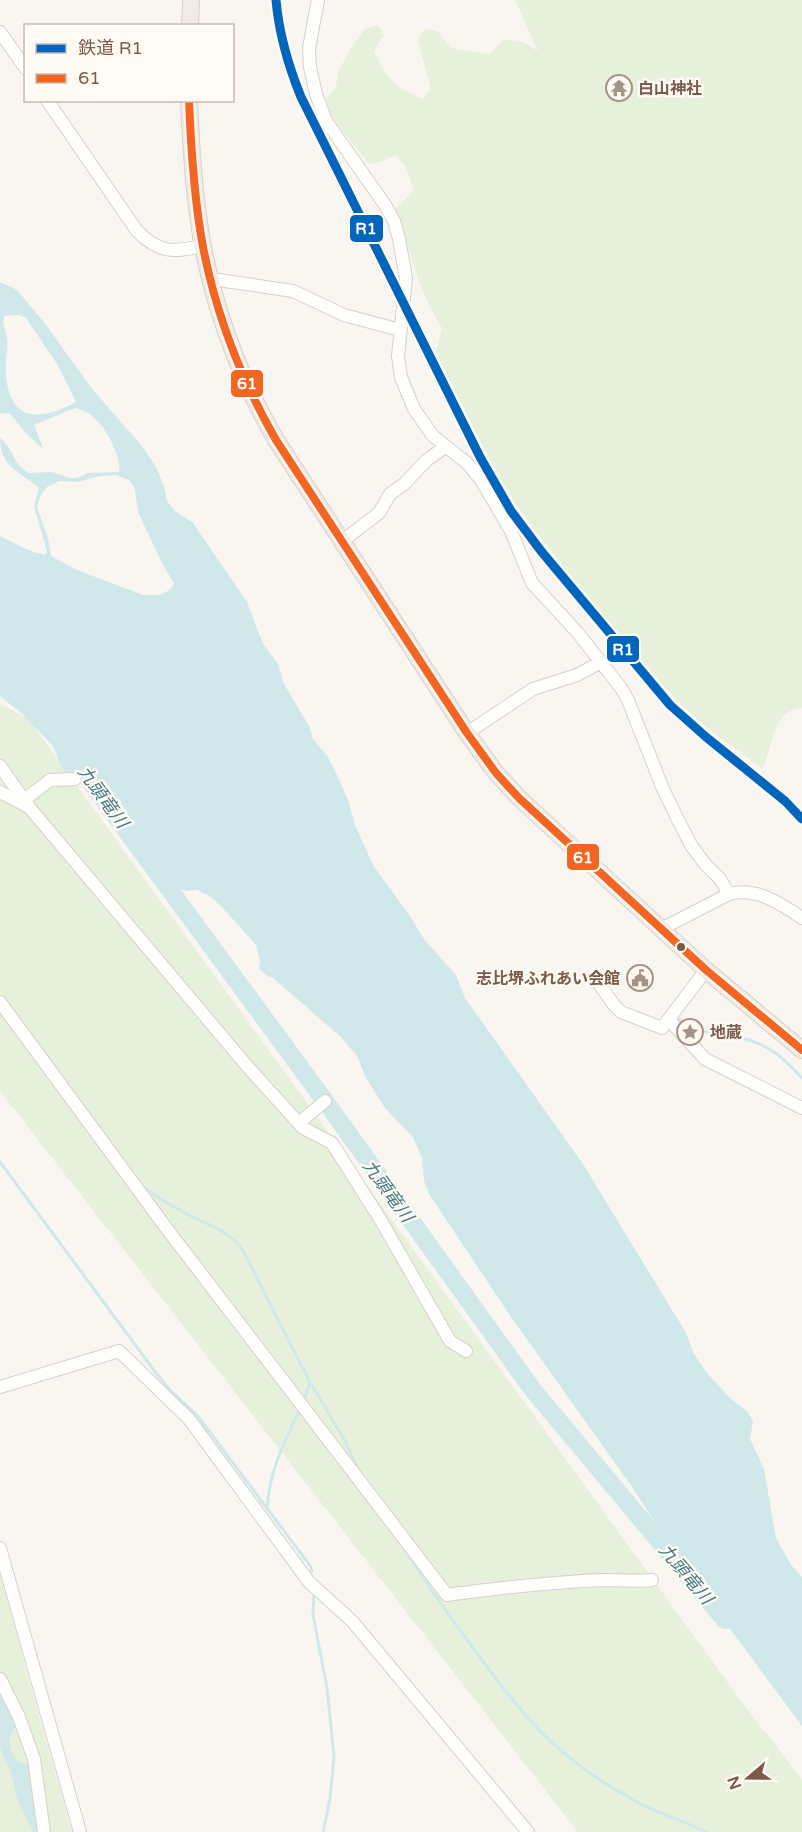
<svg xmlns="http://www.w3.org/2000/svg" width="802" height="1832" font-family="'Varela Round','Noto Sans JP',sans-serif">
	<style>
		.green { fill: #e7f0db }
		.water { fill: #d0e8ea; fill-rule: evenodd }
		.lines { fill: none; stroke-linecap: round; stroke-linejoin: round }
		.stream { stroke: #d0e8ea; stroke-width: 3 }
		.river { stroke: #d0e8ea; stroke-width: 18 }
		.minor-casing { stroke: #d7d1cb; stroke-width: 14 }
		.highway-casing { stroke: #dad1cc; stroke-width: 18 }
		.minor { stroke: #fefefd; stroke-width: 12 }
		.highway { stroke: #f2eae7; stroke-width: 16 }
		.bus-1-casing { stroke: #fffaf3; stroke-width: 12 }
		.bus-1 { stroke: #f26522; stroke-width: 8 }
		.rail-1-casing { stroke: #fffaf3; stroke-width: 14 }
		.rail-1 { stroke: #0065bd; stroke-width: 9 }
		.bus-dot { fill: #7a5c4d; stroke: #fffaf3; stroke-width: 2 }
		.labels { text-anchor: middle; stroke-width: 5; stroke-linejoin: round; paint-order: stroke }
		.poi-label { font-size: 16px; font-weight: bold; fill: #7a5c4d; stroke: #fffaf3; text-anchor: start }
		.water-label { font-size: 18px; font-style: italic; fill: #437c86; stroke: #fffaf3 }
		.line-badge { stroke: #fffaf3; stroke-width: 2 }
		.badge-label { font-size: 16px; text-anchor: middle; font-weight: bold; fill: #fff }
	</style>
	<rect width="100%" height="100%" fill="#f9f5f0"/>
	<!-- green -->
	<path class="green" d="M515 0H802V708C773 709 772 747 763 769L703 725 674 698 596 607 537 533 509 495 457 397 436 352 442 328C418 292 411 250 395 210L414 190 405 166 396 155 383 161 369 164 332 117 326 99 336 86 339 70 352 46 365 29 378 25 384 35 374 51C389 83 390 83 422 99L431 90 418 40 425 29 437 31 452 48 490 54 504 39 523 42 538 51Z
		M0 703 29 720 747 1709 802 1779V1832H578L0 1091Z
		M0 1568 28 1677 72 1832H0Z"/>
	<!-- water -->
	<path class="water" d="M0 282 17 290 43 321 93 390 141 445 155 465 164 486 167 501 175 511 193 523 247 602 263 644 278 664 284 684 309 726 313 739 328 757 338 777 349 803 355 825 373 865 412 919 423 938 456 975 465 998 583 1164 686 1333 693 1352 706 1372 731 1399 748 1412 753 1422 750 1439 764 1469 776 1538 791 1565 802 1577V1726L685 1568 632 1487 509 1314 429 1194 424 1181 422 1158 413 1137 385 1108 366 1078 357 1056 341 1037 273 978 266 975 259 969 260 961 256 945 222 907 211 897 197 890 186 891 167 884 153 873 119 830 117 818 109 800 98 790 67 774 60 764 53 746 21 713 0 696V536C14 543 29 552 45 555L47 551 34 506 39 488C20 471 0 468 0 438 14 448 10 461 29 473L52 472 70 478H77L88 473 119 472C121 465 118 460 116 453 109 433 97 413 75 408L34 425 43 448C29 439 21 426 10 414L0 413ZM19 315 26 318 57 364 76 402C41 421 10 423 6 375 4 363 9 350 7 338 6 329 2 327 4 316ZM116 475 129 480 135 489 138 512 161 561 174 584 170 590 159 595H143L77 570 51 556 48 538 37 507 40 496 47 487 59 481 77 482 100 476Z
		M0 1690 16 1725C8 1738 7 1747 16 1760L28 1765 32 1777 38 1832H33L18 1802 10 1770 3 1757 0 1746Z"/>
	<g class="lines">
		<!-- stream -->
		<path class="stream" d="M679 1019C697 1036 726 1033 749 1040 774 1048 785 1060 802 1078
			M0 1162 156 1373 171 1391 197 1415 311 1567 312 1571
			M143 1187C157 1197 172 1206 187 1214 208 1225 228 1230 242 1249L310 1382 345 1441 358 1470
			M303 1403 310 1382
			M267 1510C268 1474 285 1440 300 1409
			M406 1551C426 1583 448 1614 471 1645 499 1683 526 1721 563 1752 584 1771 611 1787 635 1801 658 1814 683 1820 706 1832
			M314 1593 313 1615 327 1688 334 1756 330 1799 323 1832"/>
		<!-- river -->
		<path class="river" d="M81 769 325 1101 533 1390 725 1620"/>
		<defs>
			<path id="minor" d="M318 0 309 48 310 67 316 94 326 121 385 205 394 221 399 239 406 278 398 356 401 377 414 409 433 436 467 463 481 480 511 531 532 583 578 633 621 688 628 700 663 789 678 820 691 845 705 864 720 879 729 894C756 887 780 903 802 918
				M0 32 26 69
				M47 100 137 231C160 254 173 252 203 246
				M211 282 219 280 293 291 344 315 400 330
				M341 542 379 513 390 494 404 484 427 460 445 447
				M467 733 533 689 577 675 601 662
				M0 766 29 807 0 792
				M24 800 50 780 75 779
				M29 807 247 1066 303 1128 332 1143 380 1219 450 1341 466 1351
				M661 929 729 894
				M597 981 614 1005 621 1012 662 1028 706 970
				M0 1002 167 1229 447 1595C499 1588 552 1582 605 1580 621 1580 636 1582 652 1580
				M669 1020 705 1059 802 1108
				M299 1123 325 1101
				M0 1387 119 1351 189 1419 309 1582 352 1621 528 1832
				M0 1548 80 1832
				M0 1679 19 1717 34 1759 44 1832"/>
			<path id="highway" d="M190 26 191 0
				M189 100C191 150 194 199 203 247 216 314 242 381 276 440L467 733 496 773 519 798 706 970 802 1050"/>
		</defs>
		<!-- minor casing -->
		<use href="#minor" class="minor-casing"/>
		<!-- highway casing -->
		<use href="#highway" class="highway-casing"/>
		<!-- minor -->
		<use href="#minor" class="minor"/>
		<!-- highway -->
		<use href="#highway" class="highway"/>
		<defs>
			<path id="bus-1" d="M189 100C191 150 194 199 203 247 216 314 242 381 276 440L467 733 496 773 519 798 706 970 802 1050"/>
		</defs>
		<!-- bus-1 casing -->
		<use href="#bus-1" class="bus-1-casing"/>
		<!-- bus-1 -->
		<use href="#bus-1" class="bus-1"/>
		<defs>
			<path id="rail-1" d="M276 0C279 34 288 65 301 97L480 457 511 511 541 551 670 705 706 737 785 801 802 819"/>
		</defs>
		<!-- rail-1 casing -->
		<use href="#rail-1" class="rail-1-casing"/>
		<!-- rail-1 -->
		<use href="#rail-1" class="rail-1"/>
	</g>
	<!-- icons -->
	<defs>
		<symbol id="temple-ring" viewBox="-11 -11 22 22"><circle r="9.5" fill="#fffaf3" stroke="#a69286" stroke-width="1.5"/><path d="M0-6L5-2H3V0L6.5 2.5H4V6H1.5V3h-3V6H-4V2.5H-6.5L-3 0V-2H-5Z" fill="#a69286"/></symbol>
		<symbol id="civic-ring" viewBox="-11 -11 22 22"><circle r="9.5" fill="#fffaf3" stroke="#a69286" stroke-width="1.5"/><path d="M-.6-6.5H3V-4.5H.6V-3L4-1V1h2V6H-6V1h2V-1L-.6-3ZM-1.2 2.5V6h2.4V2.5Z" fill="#a69286"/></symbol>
		<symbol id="sight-ring" viewBox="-11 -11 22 22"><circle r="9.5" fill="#fffaf3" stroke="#a69286" stroke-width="1.5"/><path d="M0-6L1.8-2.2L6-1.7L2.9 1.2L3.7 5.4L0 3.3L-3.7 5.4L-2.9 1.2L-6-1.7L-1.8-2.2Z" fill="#a69286"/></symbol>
	</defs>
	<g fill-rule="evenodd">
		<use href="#temple-ring" x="604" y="73" width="30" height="30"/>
		<use href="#civic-ring" x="625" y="963" width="30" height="30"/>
		<use href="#sight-ring" x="675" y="1017" width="30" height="30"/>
	</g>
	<!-- markers -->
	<circle class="bus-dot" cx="681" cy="947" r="5"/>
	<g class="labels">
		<!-- poi labels -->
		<g class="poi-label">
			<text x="638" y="94">白山神社</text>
			<text x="620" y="984" text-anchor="end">志比堺ふれあい会館</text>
			<text x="710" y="1038">地蔵</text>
		</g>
		<!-- water labels -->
		<g class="water-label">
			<text transform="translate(103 797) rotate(54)" y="6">九頭竜川</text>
			<text transform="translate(388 1191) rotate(54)" y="6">九頭竜川</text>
			<text transform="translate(686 1574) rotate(50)" y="6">九頭竜川</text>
		</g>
	</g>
	<g class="line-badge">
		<rect x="349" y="214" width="35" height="29" rx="6" fill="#0065bd"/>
		<rect x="230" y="369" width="34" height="29" rx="6" fill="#f26522"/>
		<rect x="606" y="635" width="34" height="28" rx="6" fill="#0065bd"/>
		<rect x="566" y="843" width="34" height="28" rx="6" fill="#f26522"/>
	</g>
	<g class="badge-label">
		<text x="366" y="234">R1</text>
		<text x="247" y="389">61</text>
		<text x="623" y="655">R1</text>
		<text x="583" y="863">61</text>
	</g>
	<!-- legend -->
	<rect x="24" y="24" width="210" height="78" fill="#fffaf3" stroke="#cabbb1" stroke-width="1.5"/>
	<rect x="36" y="44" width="30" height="9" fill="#0065bd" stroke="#cabbb1" stroke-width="1.5"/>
	<text x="78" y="54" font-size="18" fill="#7a5c4d">鉄道 R1</text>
	<rect x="36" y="74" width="30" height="9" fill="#f26522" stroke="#cabbb1" stroke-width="1.5"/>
	<text x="78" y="84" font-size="18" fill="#7a5c4d">61</text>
	<!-- north arrow -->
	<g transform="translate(748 1778) rotate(250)" stroke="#fffaf3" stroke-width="4.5" paint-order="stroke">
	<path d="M0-4.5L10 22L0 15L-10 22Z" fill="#7a5c4d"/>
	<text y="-9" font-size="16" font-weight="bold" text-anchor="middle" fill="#7a5c4d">N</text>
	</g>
</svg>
